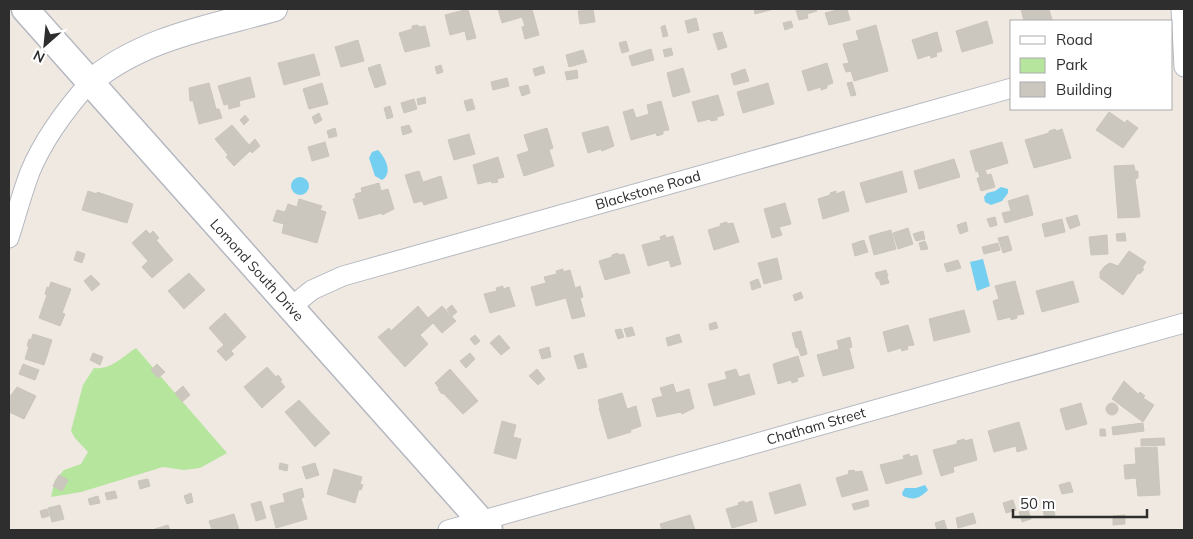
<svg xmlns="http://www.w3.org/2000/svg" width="1193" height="539" font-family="Mulish,sans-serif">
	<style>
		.green { fill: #b6e59e }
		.water { fill: #75cff0 }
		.building { fill: #cbc7bf; stroke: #cbc5ba }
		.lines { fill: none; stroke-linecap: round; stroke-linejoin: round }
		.minor-casing { stroke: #b4b7c1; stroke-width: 21 }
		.tertiary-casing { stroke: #b4b7c1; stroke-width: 26 }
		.secondary-casing { stroke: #b4b7c1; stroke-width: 29 }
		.minor { stroke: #fff; stroke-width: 19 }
		.tertiary { stroke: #fff; stroke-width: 24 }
		.secondary { stroke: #fff; stroke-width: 26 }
		.labels { text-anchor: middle; stroke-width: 5; stroke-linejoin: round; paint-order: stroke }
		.street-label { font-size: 14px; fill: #2e2e2e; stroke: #fff }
	</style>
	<rect width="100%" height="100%" fill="#efe9e1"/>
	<!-- green -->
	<path class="green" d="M136 348 227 453 200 468 184 470 163 467 81 492 51 497 55 480 64 470 81 464 88 452 75 438 71 431 83 385 94 368C111 370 122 357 136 348Z"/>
	<!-- water -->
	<path class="water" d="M378 150C386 158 393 173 382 180L375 176 369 158 372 152Z
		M291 186a9 9 0 1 1 18 0a9 9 0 1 1-18 0Z
		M1001 187 1008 189V193L1002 201 991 205 985 202 984 197 987 193 995 191Z
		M983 259 990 286 977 291 970 262Z
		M925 485 928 490C920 498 914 501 903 496L902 493 905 488H916Z"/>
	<!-- building -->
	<path class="building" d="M468 9 476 38 467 40 465 31 450 35 445 15Z
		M498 9H532L539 35 525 39 522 27 525 26 522 17 502 23Z
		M593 9 595 22 580 24 578 11Z
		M754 9H774L755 14Z
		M801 9H816L817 11 807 14 808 18 799 20 796 10Z
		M841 9H847L850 20 829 25 825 13Z
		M1021 9H1049L1052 20 1024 21Z
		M696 18 699 30 688 33 685 21Z
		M791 21 793 27 785 30 783 23Z
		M987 21 993 43 962 52 956 31Z
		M418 25V27L425 26 430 46 405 52 399 33 412 29V26Z
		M665 25 668 36 663 37 661 27Z
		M876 25 888 71 854 81 851 71 846 72 843 64 849 63 843 44 859 40 856 31Z
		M722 32 727 47 718 50 713 34Z
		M937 32 942 51 936 53 937 56 931 58 930 55 918 59 912 40Z
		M358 40 364 61 341 67 335 47Z
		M626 41 629 51 622 53 619 43Z
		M671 48 673 55 665 57 663 50Z
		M651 49 654 60 632 66 629 56Z
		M583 50 587 62 569 67 566 55Z
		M314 54 320 75 284 85 278 63Z
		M827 63 833 83 827 85V88L821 90V87L808 91 802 71Z
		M380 64 386 84 375 88 368 68Z
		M441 65 443 72 437 74 435 67Z
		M543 66 545 73 535 76 533 69Z
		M683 68 690 92 673 97 667 73Z
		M745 69 749 81 734 85 731 74Z
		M577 70 578 78 567 80 565 72Z
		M250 77 255 97 239 101 240 106 229 109 228 104 224 105 218 86Z
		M507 78 509 86 493 90 491 82Z
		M852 82 856 95 851 96 847 83Z
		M209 83 216 109H219L222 118 199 124 193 101H190L189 88Z
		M322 83 328 104 309 109 303 89Z
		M768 83 774 104 743 113 737 92Z
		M528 85 530 93 522 96 519 87Z
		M718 95 724 115 717 117V120L711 121 710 119 698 122 692 102Z
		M425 97 426 103 418 105 417 99Z
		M414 99 417 109 404 113 401 103Z
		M472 99 475 109 467 111 464 101Z
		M661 101 669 130 663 131V134L657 136 656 133 631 140 623 112 633 109 636 118 649 114 647 105Z
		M390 106 393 117 387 119 384 108Z
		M1109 112 1125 123 1127 120 1138 128 1123 148 1096 130Z
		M319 113 322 120 315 124 312 117Z
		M245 115 249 120 244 125 240 120Z
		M232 125 249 145 255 139 260 146 252 153 250 151 234 166 226 157 228 155 215 139Z
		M409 125 412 132 403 135 401 127Z
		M608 126 614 146 602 151 601 149 588 153 582 133Z
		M335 128 337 136 329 138 327 131Z
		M547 128 553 148 549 150 554 166 524 176 517 155 529 151 524 135Z
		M1055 129 1056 131 1062 129 1071 158 1034 168 1025 140 1049 133V131Z
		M469 134 475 154 454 160 448 140Z
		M325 142 329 156 312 161 308 147Z
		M1002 142 1008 163 985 170 987 175 991 174 995 187 981 191 977 178H980L978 171 976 172 970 151Z
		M498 157 504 177 497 179 498 182 492 183 491 181 478 184 473 165Z
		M954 159 960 177 919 189 914 171Z
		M1134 165 1135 171H1138V178L1135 179 1140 217 1118 218 1114 166Z
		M419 171 423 182 441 176 447 198 424 205 422 201 414 203 405 175Z
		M902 171 907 192 866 203 860 183Z
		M379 183 381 191 388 189 394 209 382 215V213L359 219 353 199 356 198 355 194 362 192 361 188Z
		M88 191 97 194V192L133 204 127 223 82 210Z
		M836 191V194L844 191 849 211 823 219 818 199 830 195V193Z
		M1028 195 1033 215 1005 223 1002 213 1011 211 1008 201Z
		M299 199 322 206 320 210 326 212 317 243 282 233 284 224 273 221 277 210 285 212 288 204 297 207Z
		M785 203 791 224 779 227 782 235 772 238 764 209Z
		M1077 215 1080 225 1070 229 1066 218Z
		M995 217 997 225 990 227 987 219Z
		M1062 219 1065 232 1045 237 1042 224Z
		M727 222V224L733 223 739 242 714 250 708 230 721 226 720 224Z
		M966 222 968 231 960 234 957 225Z
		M908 228 913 244 898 249 893 233Z
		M146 230 150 234 153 231 159 238 156 240 173 260 152 278 142 267 148 261 132 243Z
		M891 230 896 249 874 255 869 236Z
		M923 231 925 239 916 241 913 234Z
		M1125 233 1126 241H1117L1116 234Z
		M665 235 666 238 673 236 681 264 671 267 669 260 648 266 642 245 661 240 660 237Z
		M1107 235 1108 254 1091 255 1089 237Z
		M1008 236 1012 250 1003 253 998 238Z
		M864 240 868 252 855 256 852 244Z
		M925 241 928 249 921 250 919 243Z
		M998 243 1000 250 984 254 982 247Z
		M77 251 85 254 82 263 74 260Z
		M1129 251 1146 262 1142 268 1144 269 1140 274 1138 273 1123 295 1100 278V272L1105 266 1110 263 1118 266Z
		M618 253V255L624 254 630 273 605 280 599 261 612 257V255Z
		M777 258 782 279 764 284 758 263Z
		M958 260 961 268 947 272 944 264Z
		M563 269V272L570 270 575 288 580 286 583 297 580 298 585 316 572 319 566 298 536 306 531 287 546 283 544 277 557 274 556 271Z
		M886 270 888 276 877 279 875 273Z
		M189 273 205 290 184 309 168 291Z
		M91 275 100 284 92 291 84 281Z
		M887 277 889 283 881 285 879 279Z
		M758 279 761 287 752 290 750 282Z
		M1015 281 1024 314 1017 315V318L1011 320V317L998 320 993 301 999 299 995 286Z
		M1073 281 1079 302 1042 312 1036 291Z
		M51 282 71 289 62 313 65 314 60 326 39 318 47 295 45 294 47 287 49 288Z
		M503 286V289L509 287 515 306 490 313 484 294 497 291 496 288Z
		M801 292 803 298 795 301 793 295Z
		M452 305 457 312 452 316 447 309Z
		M418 306 428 318 442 306 456 321 442 333 433 323 420 335 428 344 405 367 378 337 389 328 391 331Z
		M964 310 970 332 934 341 929 319Z
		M225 313 246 337 231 351 234 354 226 361 217 351 224 345 209 328Z
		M716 322 718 328 710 330 709 324Z
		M908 325 914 345 907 346 908 349 902 351 901 348 888 352 883 332Z
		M632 327 635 335 627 337 624 329Z
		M621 329 624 337 618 339 615 330Z
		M801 331 805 345 796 348 792 333Z
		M33 334 52 340 44 365 25 359 29 346H27L29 339 31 340Z
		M679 334 682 342 668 346 666 338Z
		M475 335 480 341 475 345 470 339Z
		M499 335 510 348 501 355 490 343Z
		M850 337 852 347 849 348 854 368 823 376 817 355 839 349 837 341Z
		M805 346 807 354 801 356 798 348Z
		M549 347 551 357 542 359 539 350Z
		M93 353 103 357 100 365 90 360Z
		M470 353 475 359 466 368 460 361Z
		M583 353 587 367 578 369 574 356Z
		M798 356 804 376 797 378 798 381 792 383 791 380 778 384 773 364Z
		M23 364 39 370 35 380 19 374Z
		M157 364 165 372 158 378 151 370Z
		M267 367 276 377 278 375 282 380 280 381 285 387 262 408 244 387Z
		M450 369 478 401 463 414 443 393 442 394 438 389 439 388 435 383Z
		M537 369 545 379 538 385 529 376Z
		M736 369 739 377 749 374 755 394 714 406 708 384 727 379 725 372Z
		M1124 381 1138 394 1140 392 1145 396 1143 398 1154 405 1143 422 1112 399Z
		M673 384 676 393 689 389 694 408 682 414 681 412 657 417 652 399 663 396 660 388Z
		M183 386 190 395 182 402 175 393Z
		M17 387 36 396 24 419 9 412V405L11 399 9 398Z
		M622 393 627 409 636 406 641 426 630 430 631 432 608 439 599 408H600L598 400Z
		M299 400 330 433 315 447 285 412Z
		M1106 409a6 6 0 1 1 12 0a6 6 0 1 1-12 0Z
		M1081 403 1087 424 1066 430 1060 409Z
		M502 421 516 425 513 437 521 439 516 459 494 453Z
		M1019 422 1027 449 1017 452 1016 446 994 452 988 431Z
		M1143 423 1144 431 1113 435 1112 427Z
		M1100 429H1105L1106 436H1100Z
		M1164 438 1165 445 1141 446V439Z
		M964 439 965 441 972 439 977 460 953 467 954 472 941 476 933 450 957 444V441Z
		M1157 447 1160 495 1138 496 1136 478 1125 479 1124 465 1136 464 1135 448Z
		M909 454 910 457 917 455 922 474 886 484 880 465 904 459 903 456Z
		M280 463 288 465 287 471 279 469Z
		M315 463 319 475 306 479 302 467Z
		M334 469 362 477 360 484 363 485 361 490 359 489 355 503 327 494Z
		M854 470 855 472 862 471 868 490 842 497 836 478 849 474 848 471Z
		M59 475 68 480 62 491 53 486Z
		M148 479 150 486 140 489 138 481Z
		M1070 482 1073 492 1062 494 1059 485Z
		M800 484 806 505 775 514 769 493Z
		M302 488 304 497 301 498 307 519 276 528 270 506 285 502 283 494Z
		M115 491 117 498 107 500 105 493Z
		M191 493 193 502 187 504 184 496Z
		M98 496 100 503 90 505 88 499Z
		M868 500 869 506 854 510 852 504Z
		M1013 500 1016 510 1006 513 1003 503Z
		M261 501 266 518 256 521 251 504Z
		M744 501 745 503 752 501 757 521 732 528 726 509 739 505 738 503Z
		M60 505 64 519 52 522 48 508Z
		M1052 505 1055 515 1045 518 1042 507Z
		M47 509 49 516 42 518 40 511Z
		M1028 510 1031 519 1022 522 1019 512Z
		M973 513 976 523 958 528 956 518Z
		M234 514 239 530H212L209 521Z
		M690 515 695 530H662L660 524Z
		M1125 515V524L1113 525V516Z
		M944 520 947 529 937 530 935 523Z
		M168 525 170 530H155V529Z"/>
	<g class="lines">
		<defs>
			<path id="minor" d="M1181 9 1184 67
				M9 238C16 216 22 193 30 172 44 138 66 109 90 82
				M291 307 312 290 343 276 1012 88
				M448 530 1184 323"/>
			<path id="tertiary" d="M90 82C142 38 211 27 275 9"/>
			<path id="secondary" d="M25 9 489 530"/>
		</defs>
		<!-- minor casing -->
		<use href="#minor" class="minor-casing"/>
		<!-- tertiary casing -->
		<use href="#tertiary" class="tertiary-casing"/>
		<!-- secondary casing -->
		<use href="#secondary" class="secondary-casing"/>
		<!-- minor -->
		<use href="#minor" class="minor"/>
		<!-- tertiary -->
		<use href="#tertiary" class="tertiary"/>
		<!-- secondary -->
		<use href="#secondary" class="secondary"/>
	</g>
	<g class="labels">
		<!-- street labels -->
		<g class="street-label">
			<text transform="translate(648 190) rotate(-16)" y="5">Blackstone Road</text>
			<text transform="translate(257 270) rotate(48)" y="5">Lomond South Drive</text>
			<text transform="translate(816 426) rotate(-16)" y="5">Chatham Street</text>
		</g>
	</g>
	<!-- border -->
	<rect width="1193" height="539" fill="none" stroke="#2e2e2e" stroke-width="20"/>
	<!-- legend -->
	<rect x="1010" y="20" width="162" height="90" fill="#ffffff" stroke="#ababab"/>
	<rect x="1020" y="36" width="25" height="8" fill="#ffffff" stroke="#ababab"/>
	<text x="1056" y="45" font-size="15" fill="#2e2e2e">Road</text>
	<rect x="1020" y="58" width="25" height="15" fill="#b6e59e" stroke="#ababab"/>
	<text x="1056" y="70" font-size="15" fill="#2e2e2e">Park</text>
	<rect x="1020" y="82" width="25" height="15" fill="#cbc7bf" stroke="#ababab"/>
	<text x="1056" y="95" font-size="15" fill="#2e2e2e">Building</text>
	<!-- north arrow -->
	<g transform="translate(45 45) rotate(207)" stroke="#ffffff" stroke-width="4" paint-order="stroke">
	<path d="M0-4L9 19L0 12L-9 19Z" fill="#2e2e2e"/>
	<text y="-8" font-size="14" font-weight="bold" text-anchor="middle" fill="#2e2e2e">N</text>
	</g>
	<!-- scale -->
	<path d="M1013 509v8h134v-8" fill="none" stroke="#2e2e2e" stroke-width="2.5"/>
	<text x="1020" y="509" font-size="15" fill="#2e2e2e" stroke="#ffffff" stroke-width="4" paint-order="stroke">50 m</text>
</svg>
